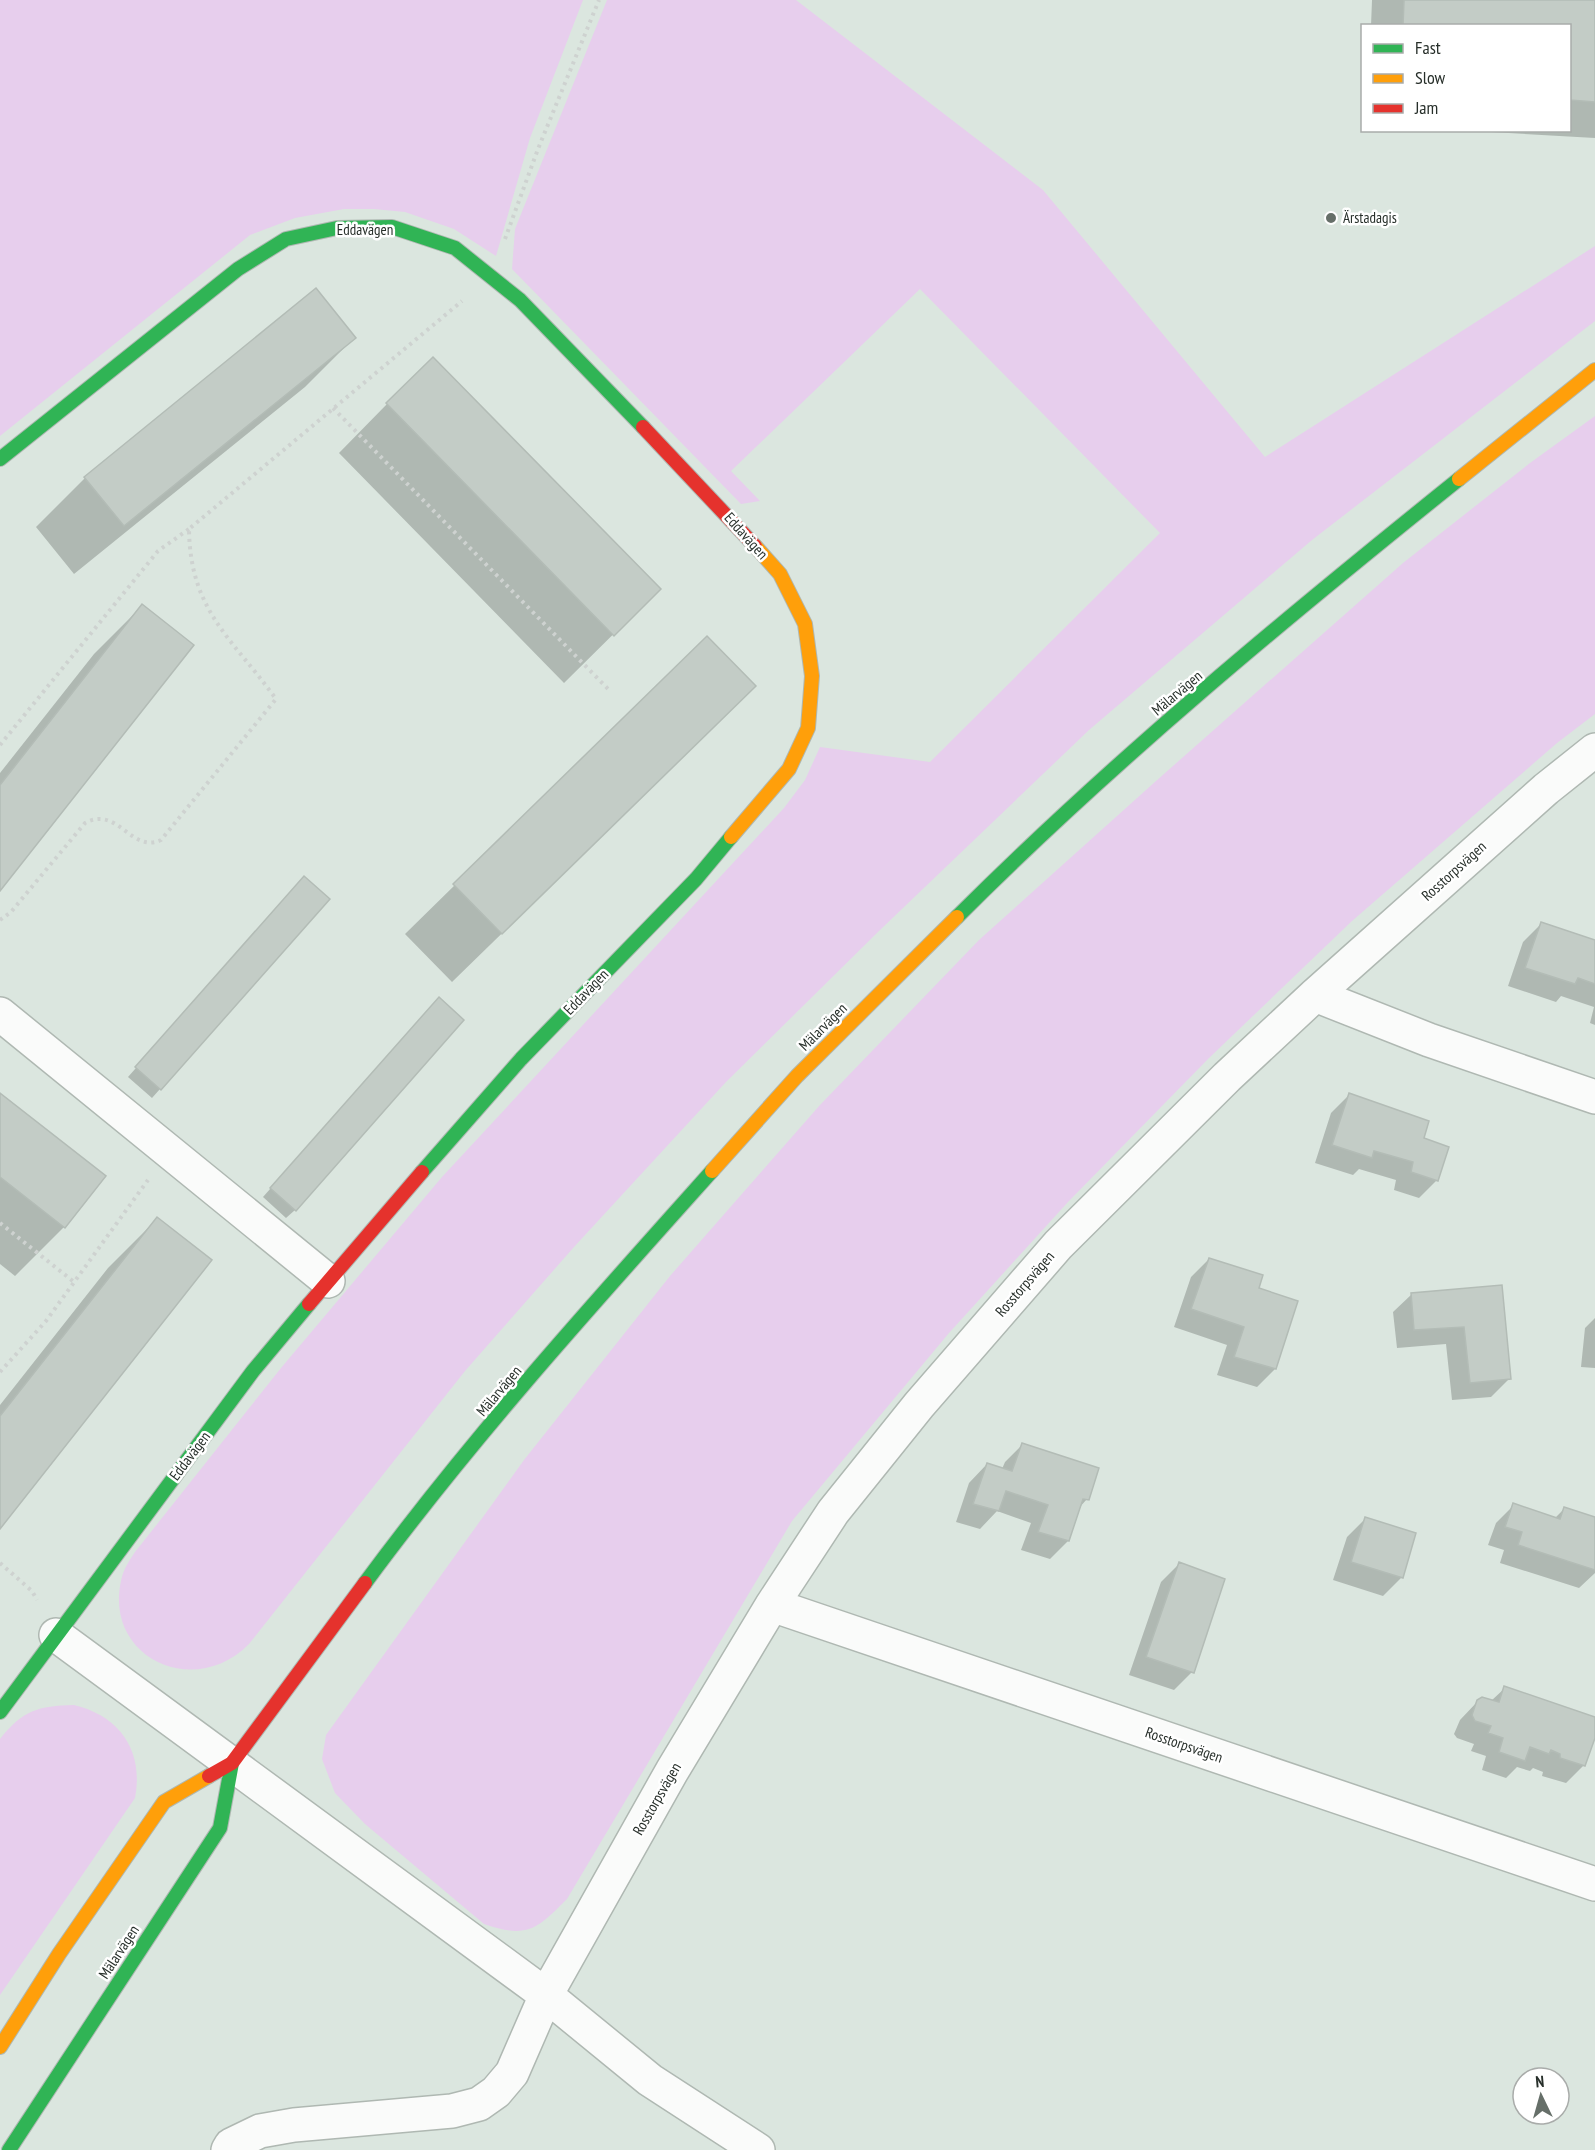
<svg xmlns="http://www.w3.org/2000/svg" width="1595" height="2150" font-family="'PT Sans Narrow',sans-serif">
	<style>
		.green { fill: #e7ceed }
		.shadow { fill: #0003 }
		.building { fill: #c3ccc6; stroke: #b3bcb6; stroke-width: 1.5 }
		.lines { fill: none; stroke-linecap: round; stroke-linejoin: round }
		.street-casing { stroke: #afb8b2; stroke-width: 36 }
		.fast-casing { stroke: #afb8b2; stroke-width: 16 }
		.slow-casing { stroke: #afb8b2; stroke-width: 16 }
		.jam-casing { stroke: #afb8b2; stroke-width: 16 }
		.path { stroke: #ced2d0; stroke-width: 4; stroke-dasharray: 3 4.5; stroke-linecap: butt }
		.street { stroke: #fafbfa; stroke-width: 33 }
		.fast { stroke: #30b455; stroke-width: 14 }
		.slow { stroke: #ff9f0a; stroke-width: 14 }
		.jam { stroke: #e5322d; stroke-width: 14 }
		.poi-dot { fill: #666f69; stroke: #fff; stroke-width: 2 }
		.labels { text-anchor: middle; stroke-width: 5; stroke-linejoin: round; paint-order: stroke }
		.poi-label { font-size: 15px; fill: #272f2a; stroke: #fff; text-anchor: start }
		.street-label { font-size: 15px; fill: #272f2a; stroke: #fff }
	</style>
	<rect width="100%" height="100%" fill="#dbe6df"/>
	<!-- green -->
	<path class="green" d="M0 0H583L530 138 496 256 454 229 405 212 374 209H344L295 218 250 235 0 436Z
		M607 0H796L1043 190 1265 457 1595 246V321L1312 540 1089 730 880 930 726 1082 574 1247 465 1371 249 1644C194 1700 104 1657 121 1581 123 1570 129 1561 135 1552L281 1368 442 1177 784 808 805 780 820 747 930 762 1160 533 920 289 731 471 760 501 741 504 512 269 515 229Z
		M1595 416V714L1557 743 1352 921 1208 1059 1068 1202 949 1333 792 1521 567 1899C537 1929 528 1939 484 1924L365 1824 335 1793 322 1759 326 1735 524 1460 670 1276 820 1105 979 940 1156 781 1403 563 1530 463Z
		M74 1705C120 1716 144 1751 135 1798L0 1995V1739C23 1710 38 1706 74 1705Z"/>
	<!-- shadow -->
	<path class="shadow" d="M1372 0H1595V138L1456 130H1570V26H1371Z
		M354 338 305 387 74 574 36 527 85 478Z
		M387 404 659 589 564 683 339 453Z
		M142 606 0 889V773L94 654Z
		M707 638 705 735 452 982 405 934Z
		M296 887 160 1089 152 1098 128 1077Z
		M1541 924 1595 941V1025L1590 1023 1594 1007 1561 996 1556 1002 1508 986 1523 942Z
		M430 1008 295 1210 286 1218 263 1197Z
		M0 1095 103 1177 64 1227 15 1276 0 1264Z
		M1349 1095 1422 1139 1437 1180 1419 1198 1394 1190 1396 1180 1359 1169 1353 1175 1315 1163 1331 1113Z
		M157 1219 0 1527V1405L108 1268Z
		M1209 1259 1257 1289 1275 1369 1257 1387 1217 1375 1227 1345 1174 1327 1191 1277Z
		M1501 1287 1509 1379 1491 1397 1452 1400 1446 1344 1397 1348 1393 1312 1412 1294Z
		M1595 1318V1368L1581 1367 1585 1328Z
		M1023 1444 1087 1499 1079 1508 1068 1541 1050 1559 1021 1550 1031 1523 997 1511 980 1529 956 1522 969 1483 987 1464 1002 1469 1005 1462Z
		M1514 1505 1554 1519 1565 1508 1595 1518V1573L1579 1588 1500 1563 1504 1550 1488 1545 1496 1523Z
		M1365 1519 1414 1534 1401 1578 1383 1596 1333 1580 1347 1537Z
		M1179 1564 1192 1672 1174 1690 1129 1675 1161 1582Z
		M1505 1688 1595 1719V1733L1584 1765 1566 1783 1542 1776 1543 1772 1533 1768 1530 1771 1517 1767 1506 1778 1482 1770 1486 1756 1471 1751 1474 1744 1457 1738 1454 1734 1460 1720 1478 1701H1491Z"/>
	<!-- building -->
	<path class="building" d="M1404 0H1595V102L1570 100V26H1403Z
		M316 288 356 338 124 526 84 477Z
		M433 357 661 589 614 636 386 403Z
		M142 604 194 645 0 891V785Z
		M707 636 756 686 502 934 453 884Z
		M304 876 330 899 161 1090 135 1067Z
		M1541 922 1595 940V984L1578 978 1575 984 1525 968Z
		M439 997 464 1020 296 1211 270 1188Z
		M0 1093 106 1176 65 1228 0 1177Z
		M1349 1093 1429 1121 1424 1138 1449 1147 1438 1181 1411 1172 1413 1162 1374 1151 1372 1158 1332 1145Z
		M157 1217 212 1260 0 1529V1416Z
		M1209 1258 1263 1275 1259 1288 1298 1301 1276 1369 1234 1357 1244 1327 1191 1309Z
		M1502 1285 1511 1379 1470 1383 1464 1327 1414 1330 1411 1293Z
		M1022 1443 1099 1468 1089 1500 1083 1499 1069 1541 1038 1532 1048 1505 1006 1491 999 1511 973 1504 987 1463 1012 1471Z
		M1513 1503 1560 1519 1564 1507 1595 1517V1570L1518 1545 1522 1532 1505 1527Z
		M1365 1517 1416 1533 1403 1578 1351 1562Z
		M1179 1562 1225 1579 1194 1673 1146 1657Z
		M1504 1686 1595 1717V1738L1585 1766 1560 1758V1754L1551 1750 1549 1754 1530 1747 1525 1761 1499 1752 1503 1738 1488 1733 1491 1726 1475 1721 1472 1715 1477 1700 1482 1697 1499 1702Z"/>
	<g class="lines">
		<defs>
			<path id="street" d="M1315 995 1429 1040 1595 1097
				M0 1014 328 1281
				M772 1605 1595 1884
				M56 1635 546 1995 650 2080 758 2150
				M228 2150 231 2145 260 2131 294 2125 452 2111 479 2104 496 2092 512 2073 546 1995 672 1771 772 1605 833 1512 919 1405 1058 1245 1227 1077 1315 995 1546 789 1595 750"/>
			<path id="fast" d="M0 459 238 269 286 239 337 228 392 227 455 248 520 300 643 427
				M957 917C1114 760 1286 618 1459 479
				M422 1172 521 1059 696 879 731 837
				M365 1583C471 1439 593 1304 712 1171
				M0 1712 253 1371 309 1304
				M9 2150 220 1828 232 1763"/>
			<path id="slow" d="M1459 479 1595 370
				M731 837 789 769 808 728 812 676 805 624 780 574 755 546
				M712 1171 797 1076 957 917
				M0 2047 59 1954 164 1802 209 1776"/>
			<path id="jam" d="M643 427 755 546
				M309 1304 422 1172
				M209 1776 232 1763 365 1583"/>
		</defs>
		<!-- street casing -->
		<use href="#street" class="street-casing"/>
		<!-- fast casing -->
		<use href="#fast" class="fast-casing"/>
		<!-- slow casing -->
		<use href="#slow" class="slow-casing"/>
		<!-- jam casing -->
		<use href="#jam" class="jam-casing"/>
		<!-- path -->
		<path class="path" d="M505 239 538 149 599 0
			M333 408 611 692
			M0 745 158 551 189 529
			M0 920 11 912 85 823C118 805 131 854 161 840L276 699C232 638 190 611 189 529L462 301
			M0 1223 74 1282
			M0 1372 46 1321 148 1180
			M0 1563 32 1591 37 1600"/>
		<!-- street -->
		<use href="#street" class="street"/>
		<!-- fast -->
		<use href="#fast" class="fast"/>
		<!-- slow -->
		<use href="#slow" class="slow"/>
		<!-- jam -->
		<use href="#jam" class="jam"/>
	</g>
	<!-- markers -->
	<circle class="poi-dot" cx="1331" cy="218" r="6"/>
	<g class="labels">
		<!-- poi labels -->
		<g class="poi-label">
			<text x="1343" y="223">Ärstadagis</text>
		</g>
		<!-- street labels -->
		<g class="street-label">
			<text x="365" y="235">Eddavägen</text>
			<text transform="translate(746 536) rotate(48)" y="5">Eddavägen</text>
			<text transform="translate(1177 693) rotate(-40)" y="5">Mälarvägen</text>
			<text transform="translate(1454 871) rotate(-42)" y="5">Rosstorpsvägen</text>
			<text transform="translate(586 992) rotate(-46)" y="5">Eddavägen</text>
			<text transform="translate(823 1027) rotate(-45)" y="5">Mälarvägen</text>
			<text transform="translate(1025 1284) rotate(-49)" y="5">Rosstorpsvägen</text>
			<text transform="translate(499 1391) rotate(-50)" y="5">Mälarvägen</text>
			<text transform="translate(190 1456) rotate(-53)" y="5">Eddavägen</text>
			<text transform="translate(1184 1745) rotate(19)" y="5">Rosstorpsvägen</text>
			<text transform="translate(657 1799) rotate(-60)" y="5">Rosstorpsvägen</text>
			<text transform="translate(119 1952) rotate(-57)" y="5">Mälarvägen</text>
		</g>
	</g>
	<!-- legend -->
	<rect x="1361" y="24" width="210" height="108" fill="#ffffff" stroke="#a9acaa" stroke-width="1.5"/>
	<rect x="1373" y="44" width="30" height="9" fill="#30b455" stroke="#a9acaa" stroke-width="1.5"/>
	<text x="1415" y="54" font-size="18" fill="#272f2a">Fast</text>
	<rect x="1373" y="74" width="30" height="9" fill="#ff9f0a" stroke="#a9acaa" stroke-width="1.5"/>
	<text x="1415" y="84" font-size="18" fill="#272f2a">Slow</text>
	<rect x="1373" y="104" width="30" height="9" fill="#e5322d" stroke="#a9acaa" stroke-width="1.5"/>
	<text x="1415" y="114" font-size="18" fill="#272f2a">Jam</text>
	<!-- north arrow -->
	<g transform="translate(1541 2096) rotate(355)"><circle r="28" fill="#ffffff" stroke="#a9acaa" stroke-width="1.5"/>
	<path d="M0-4.5L10 22L0 15L-10 22Z" fill="#666f69"/>
	<text y="-9" font-size="16" font-weight="bold" text-anchor="middle" fill="#272f2a">N</text>
	</g>
</svg>
